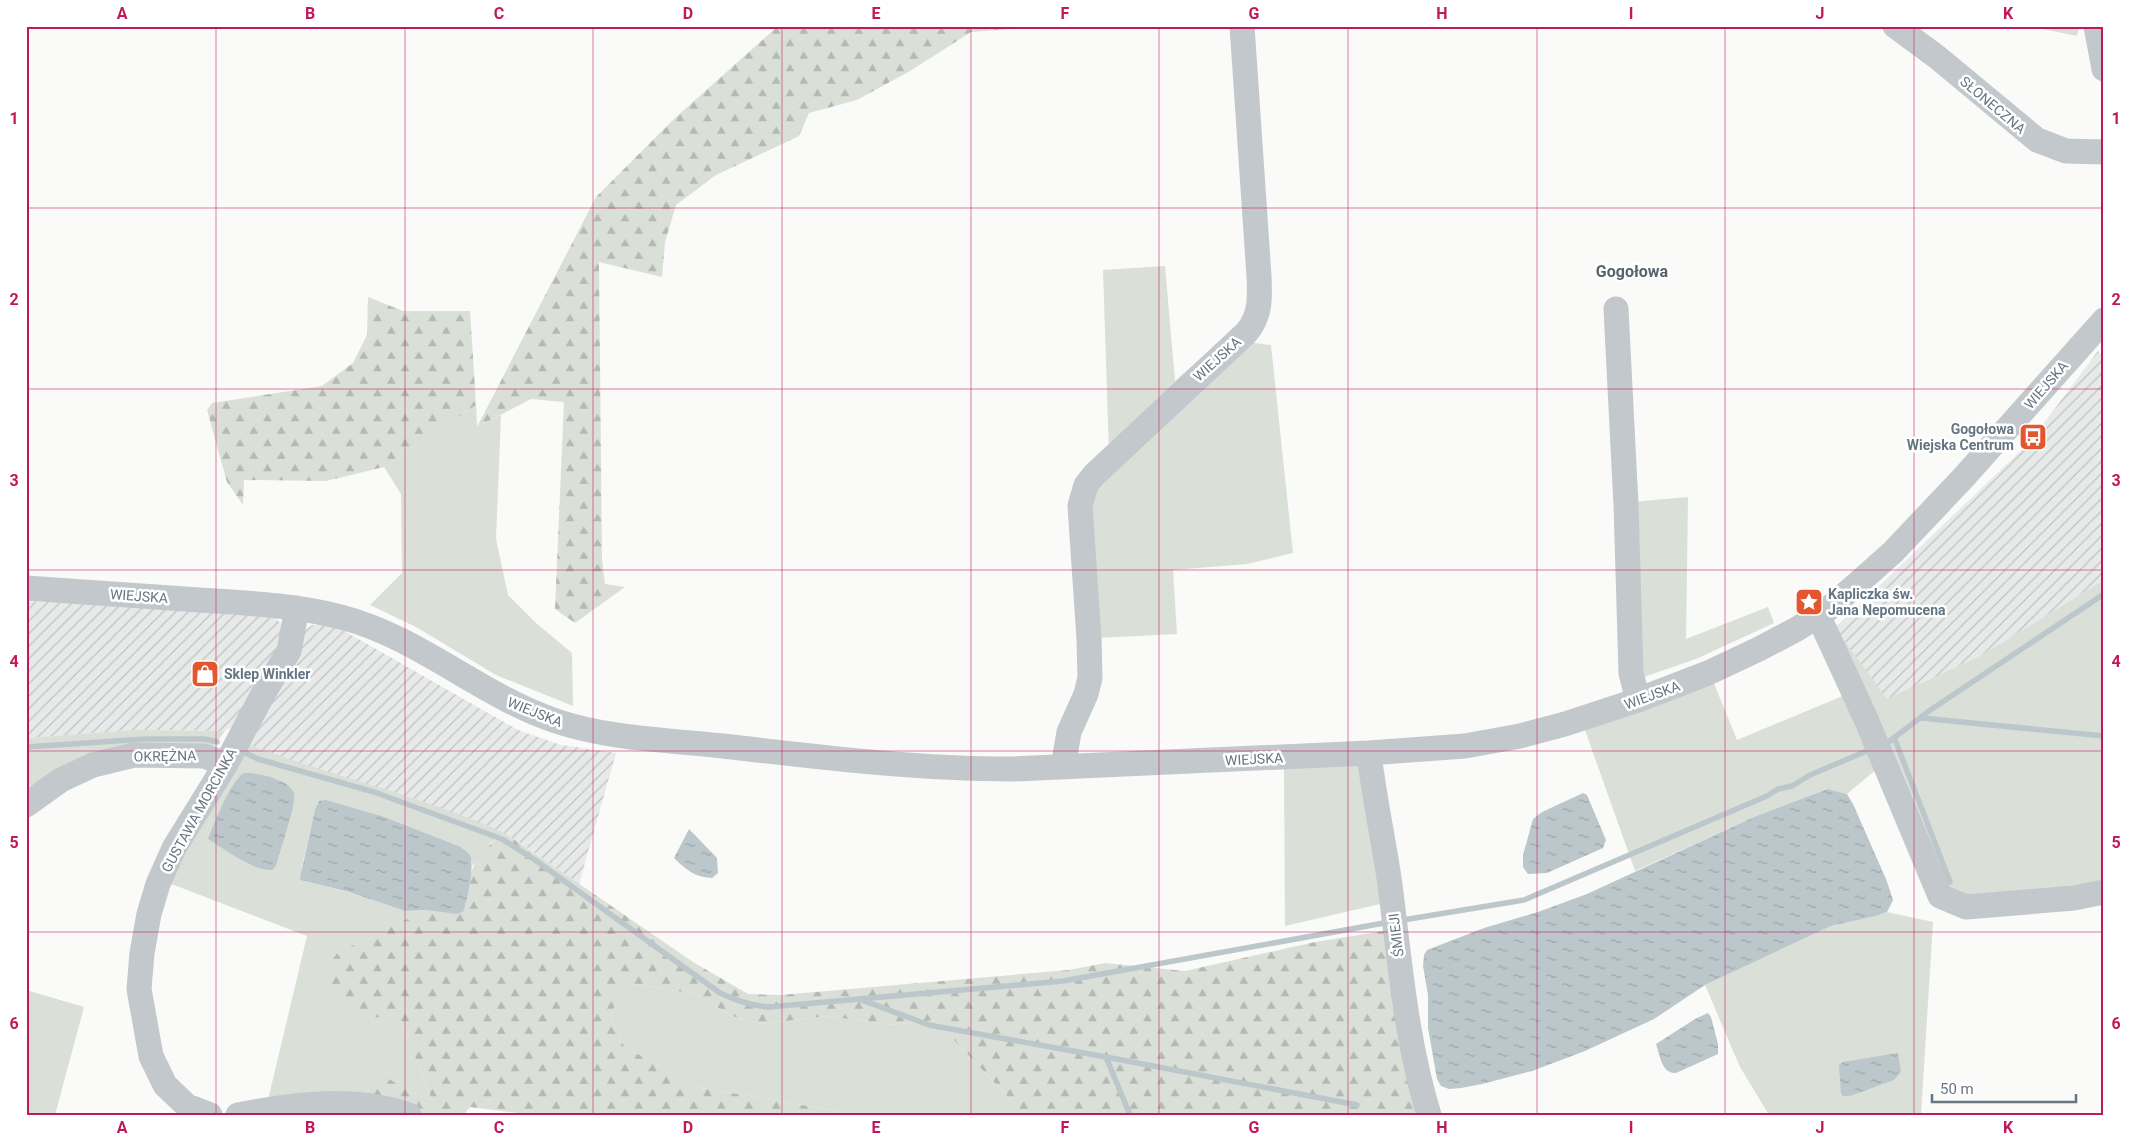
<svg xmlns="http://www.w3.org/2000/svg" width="2130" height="1141" font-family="Roboto,sans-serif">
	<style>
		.industrial { fill: url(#industrial-furrows) }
		.grass { fill: #dadfd7 }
		.forest { fill: url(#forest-firs) }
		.water { fill: url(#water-ripples) }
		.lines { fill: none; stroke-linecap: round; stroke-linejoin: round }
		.stream { stroke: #bbc7cb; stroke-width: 5.5 }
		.minor { stroke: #c3c8cc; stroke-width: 25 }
		.grid { fill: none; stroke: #c2185b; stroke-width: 1; stroke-opacity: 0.55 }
		.labels { text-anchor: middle; stroke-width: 5; stroke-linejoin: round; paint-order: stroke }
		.street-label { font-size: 14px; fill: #657683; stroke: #fff }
		.poi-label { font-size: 14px; font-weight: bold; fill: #657683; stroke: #fff; text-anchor: start }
		.quarter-label { font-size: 16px; font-weight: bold; fill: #57646e; stroke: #fff }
		.neatline { fill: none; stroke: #c2185b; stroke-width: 2 }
		.grid-label { font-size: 16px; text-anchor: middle; font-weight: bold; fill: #c2185b }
	</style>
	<defs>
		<pattern id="industrial-furrows" width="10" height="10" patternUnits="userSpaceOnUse" patternTransform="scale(1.25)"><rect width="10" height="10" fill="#e8e9e9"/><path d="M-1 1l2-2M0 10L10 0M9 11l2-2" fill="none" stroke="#c0c1c2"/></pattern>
		<pattern id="forest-firs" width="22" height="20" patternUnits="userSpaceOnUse" patternTransform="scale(1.25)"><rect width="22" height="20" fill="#dadfd7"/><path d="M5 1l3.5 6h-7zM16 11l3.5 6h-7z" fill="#b4b9b4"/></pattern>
		<pattern id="water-ripples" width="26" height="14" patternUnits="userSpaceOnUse" patternTransform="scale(1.25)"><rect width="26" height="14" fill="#bbc7cb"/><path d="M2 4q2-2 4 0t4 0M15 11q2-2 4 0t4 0" fill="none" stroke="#9ca6aa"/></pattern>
	</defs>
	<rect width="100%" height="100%" fill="#fafaf8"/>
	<!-- industrial -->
	<path class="industrial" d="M2098 351 2104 357V580L1980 656 1886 700 1835 628 2028 444Z
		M26 601 209 610 276 618 281 624 284 636 235 725 225 731 131 730 26 738Z
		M324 624 341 629 518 730 561 745 616 753 579 884 525 846 505 833 483 824 286 759 248 744 306 629 312 625Z"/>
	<!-- grass -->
	<path class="grass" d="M2028 26H2080L2077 36Z
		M1165 266 1175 381 1223 339 1271 345 1293 553 1247 564 1173 570 1177 634 1097 638 1072 494 1109 453 1103 270Z
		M476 405 477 427 501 415 496 539 508 595 536 623 572 653 573 706 496 675 416 627 370 605 402 573 401 494 384 467Z
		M1688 497 1686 639 1768 607 1774 623 1696 659 1638 679 1633 502Z
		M2104 580V880L2030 893 1964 897 1946 888 1835 628 1887 699 1980 656Z
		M1713 681 1737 740 1845 695 1878 768 1847 794 1826 789 1754 817 1635 871 1585 730Z
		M131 730 225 731 210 751 71 766 26 788V738Z
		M248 744C333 777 423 796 505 833L490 843 473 866 470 855 461 847 319 801 315 809 302 867V880L355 894 405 911 425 910 374 937 339 951 389 1015 401 1021 432 1100 413 1094 386 1078 373 1097 268 1100 307 936 169 883 180 857Z
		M1359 764 1375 855 1380 904 1285 926 1284 768Z
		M1887 912 1933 922 1921 1115H1769L1740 1067 1705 985 1831 926 1876 916Z
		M635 984 695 994 732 1016 760 1024 827 1016 892 1025 935 1020 1025 1115H862L696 1087 624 1046 610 1015 624 990Z
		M26 990 84 1007 55 1115H26Z"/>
	<!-- forest -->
	<path class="forest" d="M778 26H1012L1011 29 971 32 910 71 857 100 809 113 799 136 716 175 676 205 665 242 662 277 599 262 602 560 605 584 625 587 575 623 555 609 564 402 531 399 477 427 596 197 675 118Z
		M368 297 403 311H470L476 405 384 467 326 481 244 480 243 505 227 482 207 410 212 403 322 386 353 363 367 335Z
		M505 833 693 962 748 994 781 995 1069 970 1105 963 1185 971 1315 942 1384 931 1419 1115H1025L935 1020 892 1025 827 1016 760 1024 732 1016 695 994 635 984 624 990 610 1015 624 1046 696 1087 862 1115H533L470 1107 463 1115H414L373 1097 374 1086 386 1077 413 1094 432 1100 401 1021 389 1015 363 1020 336 994 326 968 339 951 374 936 425 910 456 914 466 904C468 870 476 852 505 833Z"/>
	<!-- water -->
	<path class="water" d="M244 773C256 772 290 780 294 793 297 803 279 853 276 866L272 870C255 872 223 848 208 839 215 822 230 782 244 773Z
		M1827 789 1847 794 1853 804 1886 879 1893 900 1887 912 1876 916 1831 926 1705 985 1654 1019 1585 1051 1532 1071 1482 1084 1461 1088 1449 1089 1441 1086 1437 1079 1428 1028V995L1423 966 1424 955 1427 950 1484 928 1538 912 1587 894 1754 817Z
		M1583 793 1587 795 1606 840 1603 848 1547 873 1528 874 1523 867V855L1533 819 1542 812Z
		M326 800 384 817 461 847C463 849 468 852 470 855 475 863 467 903 463 912L456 914 425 910 405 911 349 892 301 880 300 878 315 809 319 801Z
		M689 829 717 858 718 873 712 878C695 877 686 870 674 858Z
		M1708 1013 1711 1017 1718 1044V1054L1676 1073C1662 1074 1660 1056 1656 1044L1695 1019Z
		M1898 1053 1901 1072 1894 1080 1850 1096H1843L1841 1094 1839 1065 1843 1062Z"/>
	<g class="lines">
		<!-- stream -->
		<path class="stream" d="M1921 718 2104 736
			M1894 737 1950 882
			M1886 744 1929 711 2104 594
			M26 747 145 739H205L217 742
			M247 754 258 759 374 792 502 839 535 860 720 993C737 1001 751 1006 769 1007L1063 981 1384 923
			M1403 920 1524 900 1767 796 1778 789 1792 786 1810 775 1869 750
			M859 999 929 1025 1106 1057 1130 1115
			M1106 1057 1357 1105"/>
		<!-- minor -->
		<path class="minor" d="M1895 26 1937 57 2037 140 2066 151 2104 152
			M2096 26 2104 69
			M1616 309 1626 505 1631 673 1638 700
			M26 588C84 592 142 596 199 600 247 603 294 605 341 617 419 637 481 696 556 721 609 739 668 740 723 746 819 757 915 769 1013 769L1369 753 1465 746 1520 736 1565 724 1638 700 1708 673 1759 649 1797 629 1828 609 1856 585 1893 552 1964 477 2104 320
			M1818 615 1866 719 1940 896 1966 907 2074 898 2104 892
			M1369 753C1374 798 1384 841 1390 885 1400 963 1406 1040 1429 1115
			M1063 767 1069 732 1086 694 1090 678 1089 639 1080 506 1086 485 1094 475 1246 333C1261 316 1260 297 1259 276L1242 26
			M26 805 61 780 93 765 134 755 204 756 226 764
			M210 1115 187 1106 165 1085 151 1056 139 989 142 953 149 914 158 884 174 848 226 764 263 694 289 651 297 608
			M238 1115C294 1104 354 1096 409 1115"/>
	</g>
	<!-- grid -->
	<path class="grid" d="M216 26V1115M405 26V1115M593 26V1115M782 26V1115M971 26V1115M1159 26V1115M1348 26V1115M1537 26V1115M1725 26V1115M1914 26V1115M26 208H2104M26 389H2104M26 570H2104M26 751H2104M26 932H2104"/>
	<!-- icons -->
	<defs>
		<symbol id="bus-square" viewBox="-11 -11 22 22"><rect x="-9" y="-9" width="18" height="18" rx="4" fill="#e4572e" stroke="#fff"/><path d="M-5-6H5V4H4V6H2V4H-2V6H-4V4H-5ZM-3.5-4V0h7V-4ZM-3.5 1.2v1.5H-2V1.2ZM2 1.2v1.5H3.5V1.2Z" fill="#fff"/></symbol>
		<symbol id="sight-square" viewBox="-11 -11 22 22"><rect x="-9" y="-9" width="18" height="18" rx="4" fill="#e4572e" stroke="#fff"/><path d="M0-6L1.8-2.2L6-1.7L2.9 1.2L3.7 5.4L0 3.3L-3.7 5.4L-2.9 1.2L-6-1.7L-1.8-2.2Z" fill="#fff"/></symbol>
		<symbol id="shop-square" viewBox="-11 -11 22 22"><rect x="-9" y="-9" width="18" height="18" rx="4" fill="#e4572e" stroke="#fff"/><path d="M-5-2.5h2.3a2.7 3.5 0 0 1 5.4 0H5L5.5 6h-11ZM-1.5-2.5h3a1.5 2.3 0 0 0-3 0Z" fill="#fff"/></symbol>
	</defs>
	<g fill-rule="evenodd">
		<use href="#bus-square" x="2017" y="421" width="32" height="32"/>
		<use href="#sight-square" x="1793" y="586" width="32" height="32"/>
		<use href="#shop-square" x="189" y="658" width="32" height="32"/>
	</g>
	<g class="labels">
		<!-- street labels -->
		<g class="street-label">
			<text transform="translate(1993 105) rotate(40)" y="5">SŁONECZNA</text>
			<text transform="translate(1217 359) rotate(-42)" y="5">WIEJSKA</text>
			<text transform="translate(2046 385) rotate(-49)" y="5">WIEJSKA</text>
			<text transform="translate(139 596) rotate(4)" y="5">WIEJSKA</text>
			<text transform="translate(1652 695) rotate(-20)" y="5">WIEJSKA</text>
			<text transform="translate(535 712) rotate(22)" y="5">WIEJSKA</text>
			<text transform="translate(165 756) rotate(-1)" y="5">OKRĘŻNA</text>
			<text transform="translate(1254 759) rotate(-3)" y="5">WIEJSKA</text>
			<text transform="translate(199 810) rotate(-61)" y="5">GUSTAWA MORCINKA</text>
			<text transform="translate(1396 935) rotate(-97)" y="5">ŚMIEJI</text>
		</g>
		<!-- poi labels -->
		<g class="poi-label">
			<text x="2014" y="434" text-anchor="end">Gogołowa<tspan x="2014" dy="16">Wiejska Centrum</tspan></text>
			<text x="1828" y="599">Kapliczka św.<tspan x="1828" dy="16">Jana Nepomucena</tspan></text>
			<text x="224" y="679">Sklep Winkler</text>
		</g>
		<!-- quarter labels -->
		<g class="quarter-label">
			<text x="1632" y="277">Gogołowa</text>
		</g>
	</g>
	<!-- border -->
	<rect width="2130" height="1141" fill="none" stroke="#ffffff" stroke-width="55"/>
	<!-- scale -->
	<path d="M1932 1094v8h144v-8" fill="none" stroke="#657683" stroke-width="2.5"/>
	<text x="1940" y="1094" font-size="15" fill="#657683" stroke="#ffffff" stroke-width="4" paint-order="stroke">50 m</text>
	<rect x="28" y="28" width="2074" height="1086" class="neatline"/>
	<g class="grid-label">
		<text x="122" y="19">A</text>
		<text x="310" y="19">B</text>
		<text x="499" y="19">C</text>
		<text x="688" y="19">D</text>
		<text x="876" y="19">E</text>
		<text x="1065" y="19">F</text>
		<text x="1254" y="19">G</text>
		<text x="1442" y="19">H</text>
		<text x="1631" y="19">I</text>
		<text x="1820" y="19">J</text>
		<text x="2008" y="19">K</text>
		<text x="14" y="124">1</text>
		<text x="2116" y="124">1</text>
		<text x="14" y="305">2</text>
		<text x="2116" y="305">2</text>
		<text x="14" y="486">3</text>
		<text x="2116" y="486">3</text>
		<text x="14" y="667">4</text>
		<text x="2116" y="667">4</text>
		<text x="14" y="848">5</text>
		<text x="2116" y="848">5</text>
		<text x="14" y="1029">6</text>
		<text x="2116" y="1029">6</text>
		<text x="122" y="1133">A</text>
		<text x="310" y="1133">B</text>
		<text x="499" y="1133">C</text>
		<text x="688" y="1133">D</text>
		<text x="876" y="1133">E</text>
		<text x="1065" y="1133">F</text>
		<text x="1254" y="1133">G</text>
		<text x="1442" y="1133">H</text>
		<text x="1631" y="1133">I</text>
		<text x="1820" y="1133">J</text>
		<text x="2008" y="1133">K</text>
	</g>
</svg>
